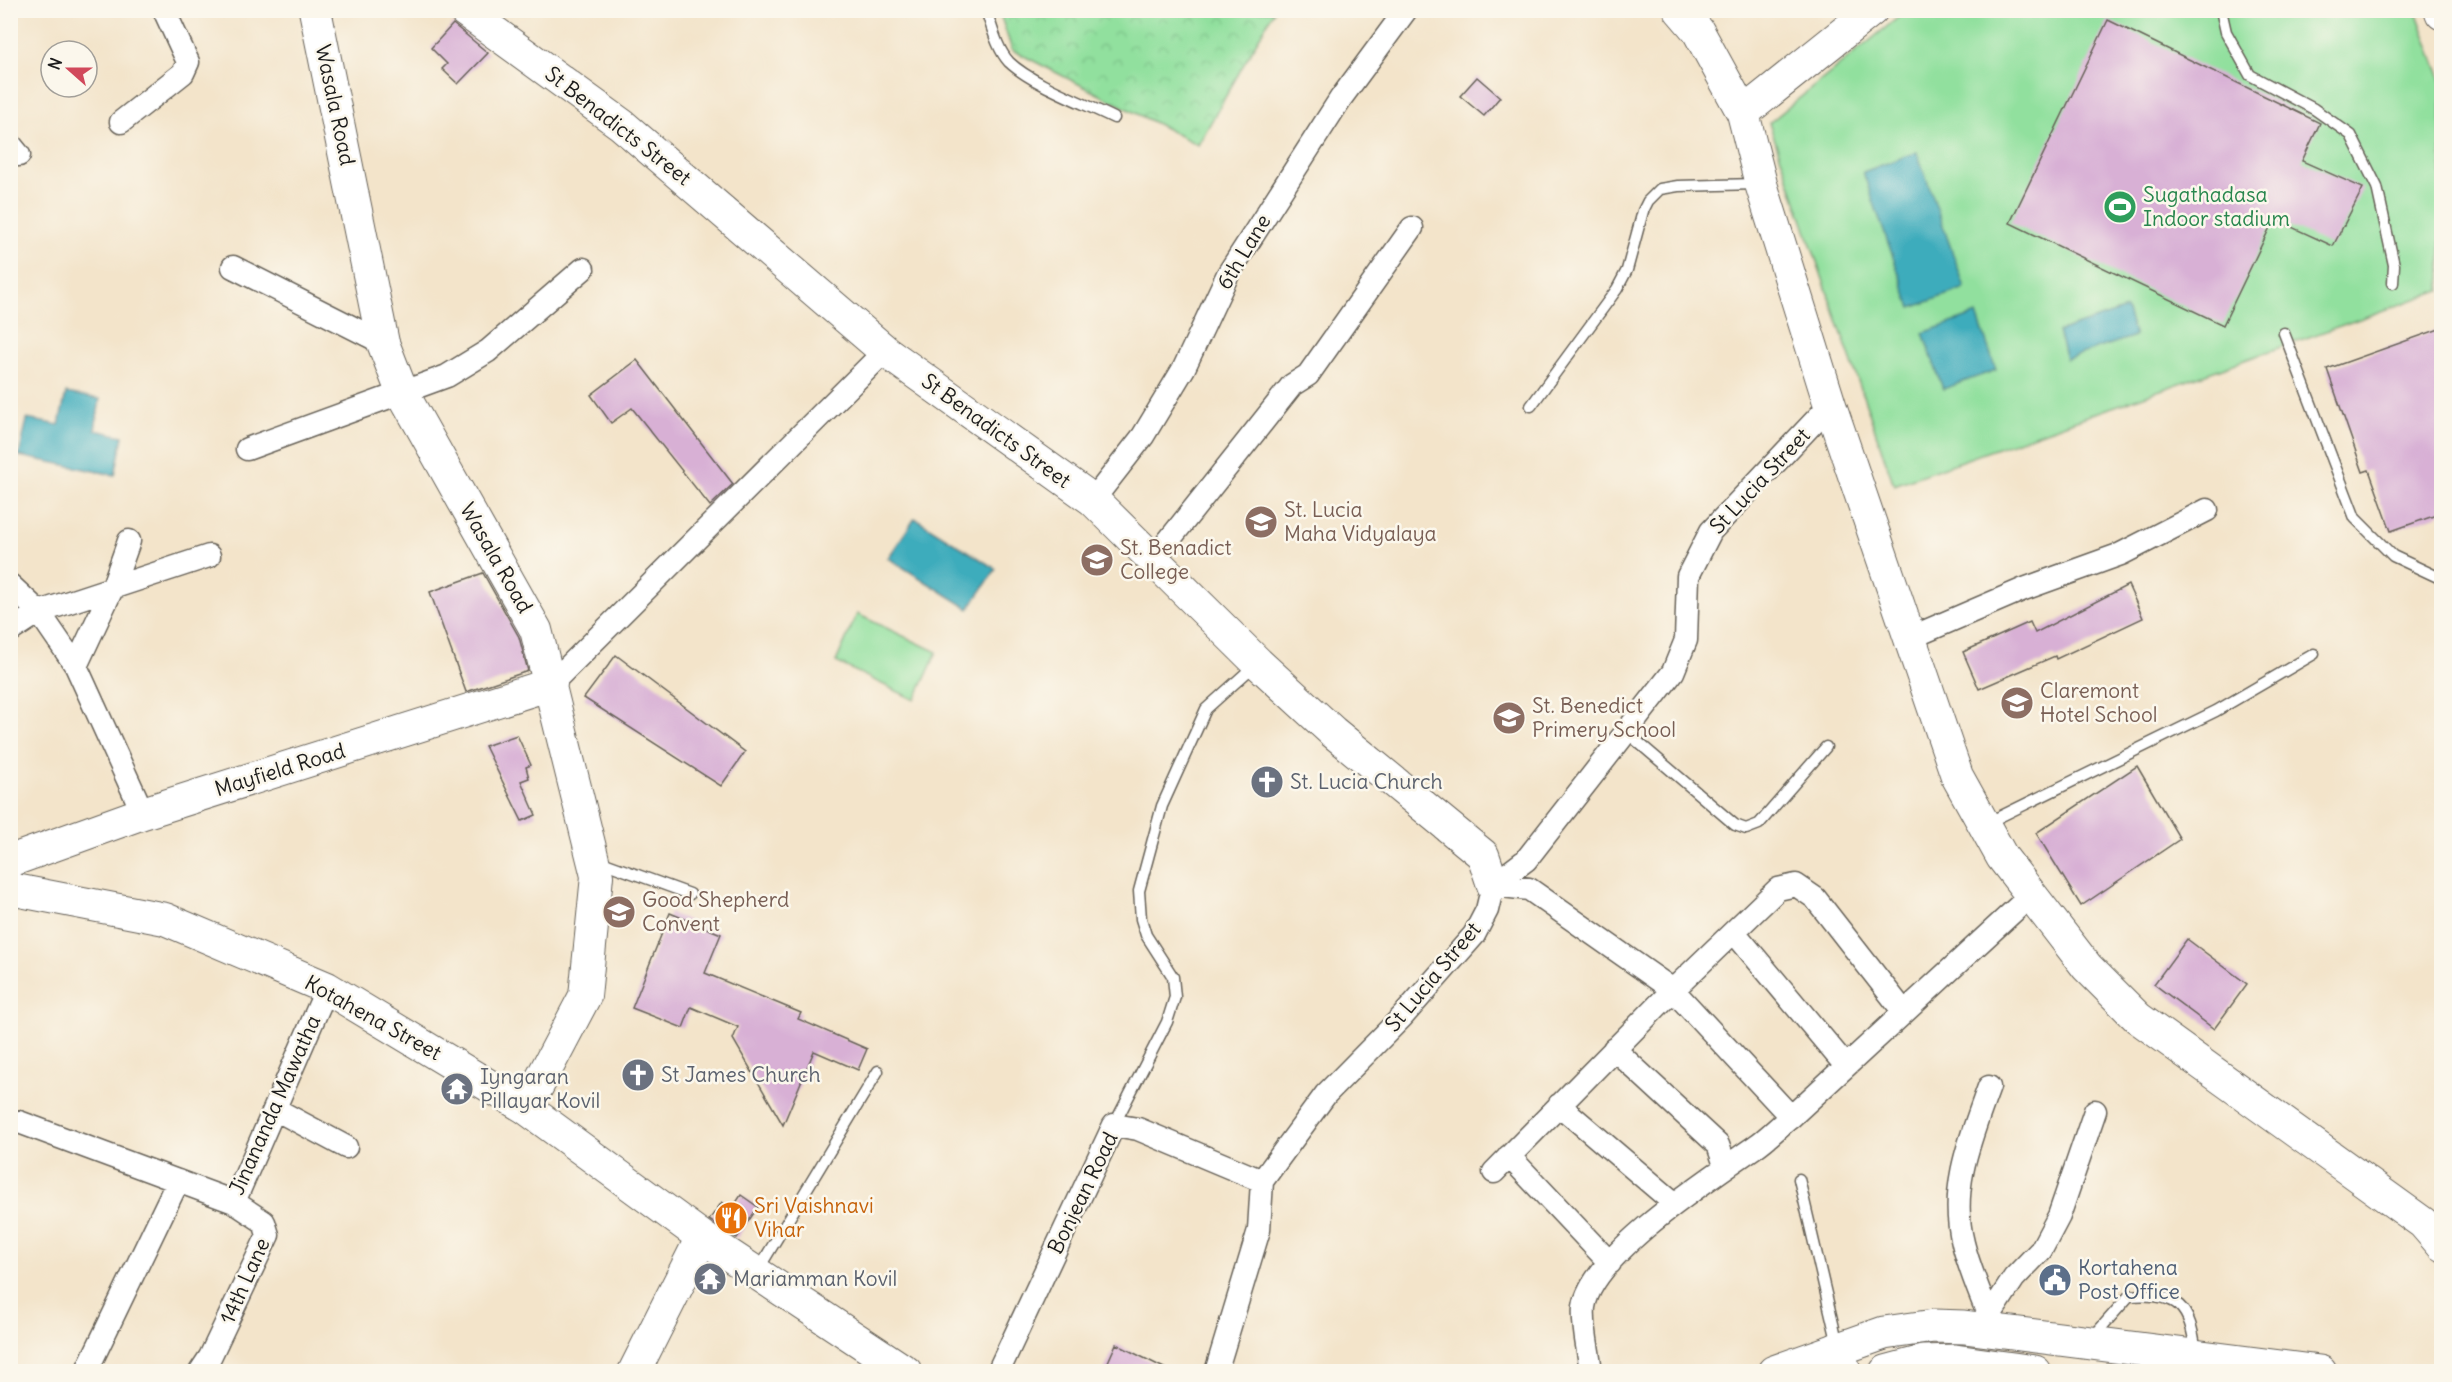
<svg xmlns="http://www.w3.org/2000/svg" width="2452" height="1382" font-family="Delius,sans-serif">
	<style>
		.park { fill: url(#park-crowns); stroke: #567e5d; stroke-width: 1.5 }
		.garden { fill: #91e09e; stroke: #567e5d; stroke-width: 1.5 }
		.water { fill: #3eacbc; stroke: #2d646c; stroke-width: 1.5 }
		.building { fill: #d8b0d5 }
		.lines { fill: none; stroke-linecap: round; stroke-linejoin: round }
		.lane-casing { stroke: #676259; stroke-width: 13 }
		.street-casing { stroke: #676259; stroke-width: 25 }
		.secondary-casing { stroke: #676259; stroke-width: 34 }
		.primary-casing { stroke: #676259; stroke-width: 35 }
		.lane { stroke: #fff; stroke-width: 10 }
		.street { stroke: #fff; stroke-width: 22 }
		.secondary { stroke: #fff; stroke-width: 32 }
		.primary { stroke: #fff; stroke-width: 33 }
		.labels { text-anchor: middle; stroke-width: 5; stroke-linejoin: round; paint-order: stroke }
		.street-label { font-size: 21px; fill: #1c1c1c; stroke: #fbf7ec }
		.leisure-label { font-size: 21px; fill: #27864d; stroke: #fbf7ec; text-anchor: start }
		.education-label { font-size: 21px; fill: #785e54; stroke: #fbf7ec; text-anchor: start }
		.worship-label { font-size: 21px; fill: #5b616d; stroke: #fbf7ec; text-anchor: start }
		.food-label { font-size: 21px; fill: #c56008; stroke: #fbf7ec; text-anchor: start }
		.service-label { font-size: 21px; fill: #4e5e75; stroke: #fbf7ec; text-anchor: start }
	</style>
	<defs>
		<pattern id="park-crowns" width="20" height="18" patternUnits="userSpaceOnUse" patternTransform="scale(1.5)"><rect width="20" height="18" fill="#91e09e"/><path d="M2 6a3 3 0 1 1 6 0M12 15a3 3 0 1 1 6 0" fill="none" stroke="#7cc088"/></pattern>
	</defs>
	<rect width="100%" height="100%" fill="#fbf7ec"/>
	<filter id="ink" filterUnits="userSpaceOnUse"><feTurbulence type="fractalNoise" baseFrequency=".0167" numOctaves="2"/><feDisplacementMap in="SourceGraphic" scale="12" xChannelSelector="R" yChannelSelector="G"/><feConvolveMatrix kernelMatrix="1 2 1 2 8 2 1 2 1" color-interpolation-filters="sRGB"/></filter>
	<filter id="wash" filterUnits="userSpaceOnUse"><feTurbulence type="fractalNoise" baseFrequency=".008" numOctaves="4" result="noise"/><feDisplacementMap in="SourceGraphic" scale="24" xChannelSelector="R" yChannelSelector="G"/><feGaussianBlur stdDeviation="1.35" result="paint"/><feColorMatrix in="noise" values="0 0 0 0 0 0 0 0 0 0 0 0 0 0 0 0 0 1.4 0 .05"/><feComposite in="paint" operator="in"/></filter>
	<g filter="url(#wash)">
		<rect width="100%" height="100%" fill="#f3e4ca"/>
		<!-- park -->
		<path class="park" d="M999 11V10L1274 11 1198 145 1012 50Z"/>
		<!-- garden -->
		<path class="garden" d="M1906 11H2416L2441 79V290L1894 485 1769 123Z
			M857 614 937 652 915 700 836 662Z"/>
		<!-- water -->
		<path class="water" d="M1917 152 1965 288 1911 308 1863 172Z
			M2126 309 2135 336 2066 359 2058 332Z
			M1977 314 1996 370 1943 389 1923 333Z
			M66 393 100 399 95 430 123 436 115 475 19 456 27 419 59 425Z
			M915 518 996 569 969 609 888 558Z"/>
		<g id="blocks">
			<!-- building -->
			<path class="building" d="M2108 20 2320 123 2302 161 2363 188 2333 246 2274 219 2223 325 2010 223Z
				M453 24 488 53 458 84 442 69 447 64 431 48Z
				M1477 77 1500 97 1484 116 1460 96Z
				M2442 328V513L2391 531 2369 470 2363 472 2327 369Z
				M637 360 733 484 710 506 632 408 611 423 591 395Z
				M483 573 519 637 528 671 466 692 430 592Z
				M2128 585 2143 618 2056 659 2055 656 1979 689 1963 652 2030 622 2035 633Z
				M616 655 745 752 721 786 584 698Z
				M517 735 531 765 526 767 529 778 521 781 536 815 522 821 485 746Z
				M2137 766 2180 839 2081 906 2036 833Z
				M670 913 721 934 705 973 801 1013 798 1019 867 1049 858 1070 814 1051 783 1125 733 1039 738 1027 691 1007 683 1028 632 1008Z
				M2187 939 2247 984 2214 1029 2154 984Z
				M741 1195 758 1207 737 1238 709 1220 722 1202 732 1209Z
				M1116 1344 1170 1371H1104Z"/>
		</g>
	</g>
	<g filter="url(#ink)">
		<use href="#blocks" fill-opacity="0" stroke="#676259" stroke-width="1.5"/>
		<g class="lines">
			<defs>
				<path id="lane" d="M986 10C992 27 997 49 1009 62 1032 84 1084 103 1114 118
					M2221 10 2226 32 2250 75 2314 109 2351 135 2377 187 2394 265 2393 283
					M2284 333 2355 518 2393 556 2442 579
					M1531 406 1617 289 1627 270 1643 211 1648 201 1660 189 1678 186 1757 184
					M1625 731 1735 825 1746 829 1759 824 1826 747
					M1987 823 2216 711 2314 654
					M599 861 690 894
					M1114 1125 1167 1022 1175 997 1173 977 1146 935 1141 919 1139 891 1162 806 1206 709 1256 664
					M1799 1179 1838 1345
					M758 1270 878 1071
					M2092 1338 2129 1296C2179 1292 2190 1306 2196 1353"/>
				<path id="street" d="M121 122 183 73 188 62 164 10
					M10 144 19 155
					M233 267 383 343
					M247 449 447 376 488 351 583 269
					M1093 500 1143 436 1184 368 1228 274 1341 98 1406 10
					M1154 559 1292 385 1308 375 1412 228
					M10 585 39 612 209 556
					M10 631 39 612 76 666 143 813
					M1910 638 2024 589 2121 554 2207 510
					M76 666 112 589 129 541
					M551 684 885 351
					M1493 885 1529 889 1673 990 1791 1117
					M1734 932 1846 1066
					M1614 1049 1718 1145 1725 1165
					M1559 1105 1674 1203
					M275 1109 346 1147
					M19 1122 234 1202 327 988
					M1509 1156 1610 1263
					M1494 1172 1673 990 1778 889 1796 885 1815 898 1904 1012
					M1989 1317C1980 1293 1969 1268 1963 1243 1949 1188 1971 1137 1989 1087
					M1981 1329 2014 1278 2041 1250 2059 1216 2095 1111
					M86 1372 178 1181
					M200 1372 210 1357 268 1235 264 1222 234 1202
					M998 1372 1114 1125 1138 1129 1262 1181
					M1216 1372 1259 1230 1262 1181 1326 1094 1402 1017 1474 935 1487 910 1493 885 1526 860 1673 672 1686 640 1688 576 1711 531 1830 405
					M1591 1372C1589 1352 1582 1327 1584 1307 1592 1254 1712 1177 1756 1146 1768 1138 1779 1126 1791 1117L2030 896"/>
				<path id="secondary" d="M315 10 383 343 402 392 536 630 597 876 585 996 526 1108
					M464 10 622 125 885 351 1093 500 1258 663 1333 732 1483 855 1493 885
					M1680 10 1698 31 1743 113 1761 184 1830 405 1957 776 2002 857 2087 967 2138 1018 2423 1223 2442 1245
					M1743 113 1872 10
					M10 861 143 813 551 684
					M10 889 165 919 327 988 526 1108 702 1237 906 1372
					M1838 1348 1845 1372
					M634 1372 702 1237"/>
				<path id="primary" d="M2441 10 2442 13
					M1774 1372 1884 1333 1934 1326 1964 1327 2320 1372
					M1886 1372 1923 1362 1955 1361 2035 1372"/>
			</defs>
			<!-- lane casing -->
			<use href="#lane" class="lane-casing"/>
			<!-- street casing -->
			<use href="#street" class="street-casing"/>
			<!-- secondary casing -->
			<use href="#secondary" class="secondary-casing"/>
			<!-- primary casing -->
			<use href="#primary" class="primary-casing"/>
			<!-- lane -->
			<use href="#lane" class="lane"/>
			<!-- street -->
			<use href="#street" class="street"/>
			<!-- secondary -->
			<use href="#secondary" class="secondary"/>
			<!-- primary -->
			<use href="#primary" class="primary"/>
		</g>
	</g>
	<!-- icons -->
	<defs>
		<symbol id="stadium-disc" viewBox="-11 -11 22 22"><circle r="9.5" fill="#2e9e5b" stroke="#fbf7ec"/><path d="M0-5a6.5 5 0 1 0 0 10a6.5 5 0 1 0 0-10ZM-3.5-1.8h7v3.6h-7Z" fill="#fff"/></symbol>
		<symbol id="school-disc" viewBox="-11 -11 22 22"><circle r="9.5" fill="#8d6e63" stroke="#fbf7ec"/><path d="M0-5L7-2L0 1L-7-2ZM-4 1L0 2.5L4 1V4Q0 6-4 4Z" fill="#fff"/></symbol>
		<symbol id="church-disc" viewBox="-11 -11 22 22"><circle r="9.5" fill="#6b7280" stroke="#fbf7ec"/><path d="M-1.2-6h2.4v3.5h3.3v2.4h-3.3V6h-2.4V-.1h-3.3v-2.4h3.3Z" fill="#fff"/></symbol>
		<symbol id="temple-disc" viewBox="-11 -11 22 22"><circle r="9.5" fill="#6b7280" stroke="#fbf7ec"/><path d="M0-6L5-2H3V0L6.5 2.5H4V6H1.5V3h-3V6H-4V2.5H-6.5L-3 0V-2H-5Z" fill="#fff"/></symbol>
		<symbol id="restaurant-disc" viewBox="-11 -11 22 22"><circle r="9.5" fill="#e8710a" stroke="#fbf7ec"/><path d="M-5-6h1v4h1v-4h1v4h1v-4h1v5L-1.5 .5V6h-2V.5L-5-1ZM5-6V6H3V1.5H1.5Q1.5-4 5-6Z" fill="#fff"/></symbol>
		<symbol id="civic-disc" viewBox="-11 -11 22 22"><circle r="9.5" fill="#5c6f8a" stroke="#fbf7ec"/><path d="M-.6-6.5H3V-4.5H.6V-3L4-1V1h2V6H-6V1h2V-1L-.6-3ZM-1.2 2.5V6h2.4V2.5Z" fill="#fff"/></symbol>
	</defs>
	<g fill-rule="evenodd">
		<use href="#stadium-disc" x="2101" y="188" width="38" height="38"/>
		<use href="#school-disc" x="1242" y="503" width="38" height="38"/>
		<use href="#school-disc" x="1078" y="541" width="38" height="38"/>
		<use href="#school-disc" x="1998" y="684" width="38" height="38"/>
		<use href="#school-disc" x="1490" y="699" width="38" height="38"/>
		<use href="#church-disc" x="1248" y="763" width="38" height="38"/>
		<use href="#school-disc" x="600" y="893" width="38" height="38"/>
		<use href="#church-disc" x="619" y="1056" width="38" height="38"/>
		<use href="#temple-disc" x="438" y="1070" width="38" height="38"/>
		<use href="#restaurant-disc" x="712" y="1199" width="38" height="38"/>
		<use href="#temple-disc" x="691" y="1260" width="38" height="38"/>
		<use href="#civic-disc" x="2036" y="1261" width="38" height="38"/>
	</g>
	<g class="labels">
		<!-- street labels -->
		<g class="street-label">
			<text transform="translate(335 105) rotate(78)" y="7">Wasala Road</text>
			<text transform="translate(618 126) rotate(38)" y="7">St Benadicts Street</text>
			<text transform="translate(1244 252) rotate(-59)" y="7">6th Lane</text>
			<text transform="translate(996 431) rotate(36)" y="7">St Benadicts Street</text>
			<text transform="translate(1760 481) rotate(-47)" y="7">St Lucia Street</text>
			<text transform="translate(496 558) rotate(60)" y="7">Wasala Road</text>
			<text transform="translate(280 770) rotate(-17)" y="7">Mayfield Road</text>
			<text transform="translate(1433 977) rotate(-50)" y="7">St Lucia Street</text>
			<text transform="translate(373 1018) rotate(29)" y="7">Kotahena Street</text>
			<text transform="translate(275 1105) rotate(-66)" y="7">Jinananda Mawatha</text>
			<text transform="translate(1083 1193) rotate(-64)" y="7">Bonjean Road</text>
			<text transform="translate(245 1281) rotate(-66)" y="7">14th Lane</text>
		</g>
		<!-- leisure labels -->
		<g class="leisure-label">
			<text x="2143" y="202">Sugathadasa<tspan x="2143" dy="24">Indoor stadium</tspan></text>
		</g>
		<!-- education labels -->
		<g class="education-label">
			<text x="1284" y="517">St. Lucia<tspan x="1284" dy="24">Maha Vidyalaya</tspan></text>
			<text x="1120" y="555">St. Benadict<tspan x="1120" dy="24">College</tspan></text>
			<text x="2040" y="698">Claremont<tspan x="2040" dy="24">Hotel School</tspan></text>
			<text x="1532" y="713">St. Benedict<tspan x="1532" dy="24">Primery School</tspan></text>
			<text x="642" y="907">Good Shepherd<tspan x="642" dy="24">Convent</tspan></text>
		</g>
		<!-- worship labels -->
		<g class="worship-label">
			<text x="1290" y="789">St. Lucia Church</text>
			<text x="661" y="1082">St James Church</text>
			<text x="480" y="1084">Iyngaran<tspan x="480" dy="24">Pillayar Kovil</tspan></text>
			<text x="733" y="1286">Mariamman Kovil</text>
		</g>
		<!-- food labels -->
		<g class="food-label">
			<text x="754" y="1213">Sri Vaishnavi<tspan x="754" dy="24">Vihar</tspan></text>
		</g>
		<!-- service labels -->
		<g class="service-label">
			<text x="2078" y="1275">Kortahena<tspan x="2078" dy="24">Post Office</tspan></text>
		</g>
	</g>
	<!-- margin -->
	<rect width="2452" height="1382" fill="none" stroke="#fbf7ec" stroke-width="36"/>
	<!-- north arrow -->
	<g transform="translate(69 69) rotate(291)"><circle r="28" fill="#fbf7ec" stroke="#a29f99" stroke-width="1.5"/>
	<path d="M0-4.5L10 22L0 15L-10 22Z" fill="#d1495b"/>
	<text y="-9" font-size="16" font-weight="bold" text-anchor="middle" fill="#1c1c1c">N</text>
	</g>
</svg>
